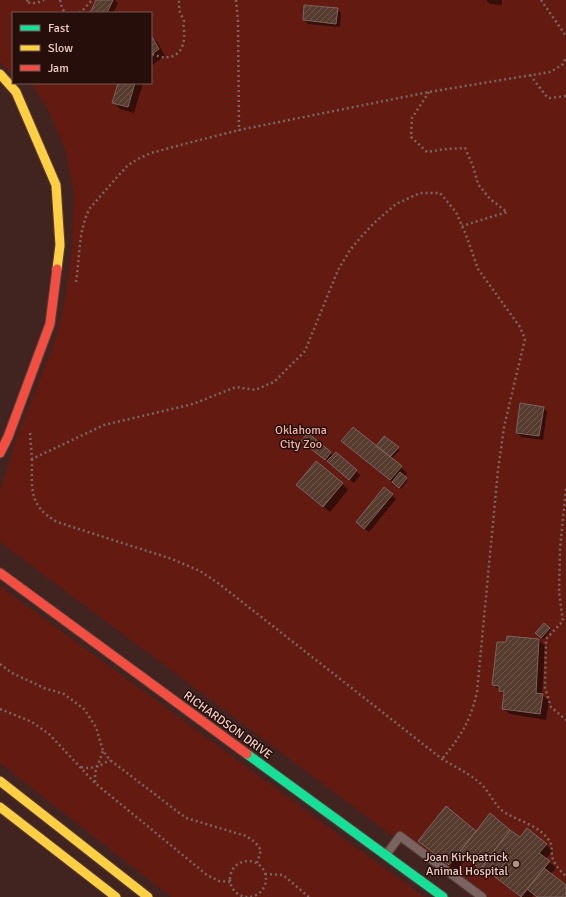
<svg xmlns="http://www.w3.org/2000/svg" width="566" height="897" font-family="Signika,sans-serif">
	<style>
		.park { fill: #631b11 }
		.shadow { fill: #0007 }
		.building { fill: url(#building-hatch); stroke: #7b635b }
		.lines { fill: none; stroke-linecap: round; stroke-linejoin: round }
		.lane-casing { stroke: #5a403d; stroke-width: 10 }
		.fast-casing { stroke: #5a403d; stroke-width: 11 }
		.slow-casing { stroke: #5a403d; stroke-width: 11 }
		.jam-casing { stroke: #5a403d; stroke-width: 11 }
		.path { stroke: #7a6561; stroke-width: 2.5; stroke-dasharray: 2 3; stroke-linecap: butt }
		.lane { stroke: #7b635f; stroke-width: 8 }
		.fast { stroke: #16e098; stroke-width: 9 }
		.slow { stroke: #ffcf43; stroke-width: 9 }
		.jam { stroke: #f24e42; stroke-width: 9 }
		.poi-dot { fill: #b1908a; stroke: #260e0a; stroke-width: 1.5 }
		.labels { text-anchor: middle; stroke-width: 3; stroke-linejoin: round; paint-order: stroke }
		.park-label { font-size: 12px; fill: #ecb2a7; stroke: #260e0a }
		.street-label { font-size: 12px; fill: #eecac3; stroke: #260e0a }
		.poi-label { font-size: 12px; fill: #eecac3; stroke: #260e0a; text-anchor: end }
	</style>
	<defs>
		<pattern id="building-hatch" width="6" height="6" patternUnits="userSpaceOnUse"><rect width="6" height="6" fill="#563b2f"/><path d="M-1 1l2-2M0 6l6-6M5 7l2-2" fill="none" stroke="#6f564c"/></pattern>
	</defs>
	<rect width="100%" height="100%" fill="#412420"/>
	<!-- park -->
	<path class="park" d="M0 0H566V897H474L0 542V491L16 440 58 333 66 292 72 248 74 193 65 149 47 108 31 83H151V13H13V71H9L0 62Z
		M0 586 368 856 425 897H171L0 763Z"/>
	<!-- shadow -->
	<path class="shadow" d="M97 0H115L118 3 113 13H91Z
		M486 0H502V5L490 4Z
		M337 9 341 13 340 27 308 24 304 20Z
		M151 36 157 42 165 56 151 66Z
		M119 83H143L134 113 120 109 113 102Z
		M543 408 547 412 543 440 521 437 517 433Z
		M385 437 400 450 391 459 407 473 404 477 408 480 401 489 349 447H377Z
		M307 444 330 453 334 456 336 453 360 475 354 483Z
		M342 483 348 490 330 512 303 491Z
		M392 495 396 499 369 532 361 526Z
		M544 624 551 630 544 639 538 635Z
		M539 640 545 646 542 695 549 701 546 720 510 714 503 708 505 696 493 684Z
		M446 808 477 832 490 814 520 838 546 844 552 851 546 859 556 868 550 874 566 887V897H537L534 895 532 897H520L488 872 487 874 466 858 456 871 425 847Z"/>
	<!-- building -->
	<path class="building" d="M96 0H113L107 13H90Z
		M304 5 338 8 336 24 303 20Z
		M151 35 159 49 151 55Z
		M118 83H135L128 107 112 103Z
		M520 403 544 407 539 436 516 433Z
		M353 427 402 466 390 480 341 441Z
		M308 433 331 452 325 460 301 441Z
		M384 436 399 447 390 457 376 446Z
		M336 452 357 470 349 480 327 461Z
		M316 461 343 483 323 507 296 485Z
		M400 472 407 478 399 488 392 482Z
		M384 487 393 494 364 529 356 522Z
		M544 623 550 628 541 638 535 633Z
		M507 636 539 639 536 693 543 694 540 714 502 709 504 692 499 691V686L492 685 497 642H506Z
		M446 806 476 831 449 865 418 841Z
		M490 813 510 830 480 869 460 852Z
		M527 828 547 844 539 853 550 861 521 897 482 867 510 830 520 837Z
		M544 868 566 885V897H537L527 889Z"/>
	<g class="lines">
		<defs>
			<path id="lane" d="M386 855 400 836 482 897"/>
			<path id="fast" d="M247 754 443 897"/>
			<path id="slow" d="M0 74 16 92 56 185 60 245 57 269
				M0 781 148 897
				M0 807 116 897"/>
			<path id="jam" d="M0 453 8 437 50 324 57 269
				M0 573 247 754"/>
		</defs>
		<!-- lane casing -->
		<use href="#lane" class="lane-casing"/>
		<!-- fast casing -->
		<use href="#fast" class="fast-casing"/>
		<!-- slow casing -->
		<use href="#slow" class="slow-casing"/>
		<!-- jam casing -->
		<use href="#jam" class="jam-casing"/>
		<!-- path -->
		<path class="path" d="M28 0 26 2C33 4 38 3 44 0
			M60 0 62 8 65 13
			M236 0 238 21 239 130 429 92 550 72 562 65 566 58
			M541 0 566 36
			M79 13 83 10 92 0
			M152 54C173 63 186 53 184 30 183 27 184 24 184 21 183 18 181 15 180 12 179 8 179 4 179 0
			M530 75 547 97 550 98 566 96
			M429 92 412 118 411 137 427 152 447 149 465 148 473 166 478 184 490 199 507 212 462 226
			M76 282C80 257 78 230 90 208L118 176 128 165 138 159 151 153 184 144 239 130
			M30 433 32 459 104 425 193 404 236 387 255 390 274 382 305 351 338 270 350 250 361 237 374 223 396 204 420 193H440L456 212 466 235 478 269 520 327 525 339 504 427 498 470 477 692C470 722 461 736 442 759
			M32 459C32 489 28 505 57 522L172 559 200 571 218 583 442 759C455 767 469 773 481 784 490 792 493 804 504 812 518 821 538 825 548 839 553 844 551 850 552 856 554 864 560 871 566 876
			M566 489 560 548 559 592 563 621 546 639 545 688 551 707 566 720
			M0 664 12 673 44 688 64 694 84 709 96 727 103 751 110 760 186 818 246 836 255 842 261 850 257 863
			M0 709 32 722 49 734 95 783 207 875 219 881 230 882
			M81 767C92 770 101 765 110 760
			M95 782V773L103 751
			M230 879a18 18 0 1 1 36 0a18 18 0 1 1-36 0Z
			M265 874 283 875 309 897"/>
		<!-- lane -->
		<use href="#lane" class="lane"/>
		<!-- fast -->
		<use href="#fast" class="fast"/>
		<!-- slow -->
		<use href="#slow" class="slow"/>
		<!-- jam -->
		<use href="#jam" class="jam"/>
	</g>
	<!-- markers -->
	<circle class="poi-dot" cx="516" cy="864" r="4"/>
	<g class="labels">
		<!-- park labels -->
		<g class="park-label">
			<text x="301" y="434">Oklahoma<tspan x="301" dy="14">City Zoo</tspan></text>
		</g>
		<!-- street labels -->
		<g class="street-label">
			<text transform="translate(228 725) rotate(36)" y="4">RICHARDSON DRIVE</text>
		</g>
		<!-- poi labels -->
		<g class="poi-label">
			<text x="508" y="861">Joan Kirkpatrick<tspan x="508" dy="14">Animal Hospital</tspan></text>
		</g>
	</g>
	<!-- legend -->
	<rect x="12" y="12" width="140" height="72" fill="#260e0a" stroke="#765954"/>
	<rect x="20" y="25" width="20" height="6" fill="#16e098" stroke="#765954"/>
	<text x="48" y="32" font-size="12" fill="#eecac3">Fast</text>
	<rect x="20" y="45" width="20" height="6" fill="#ffcf43" stroke="#765954"/>
	<text x="48" y="52" font-size="12" fill="#eecac3">Slow</text>
	<rect x="20" y="65" width="20" height="6" fill="#f24e42" stroke="#765954"/>
	<text x="48" y="72" font-size="12" fill="#eecac3">Jam</text>
</svg>
